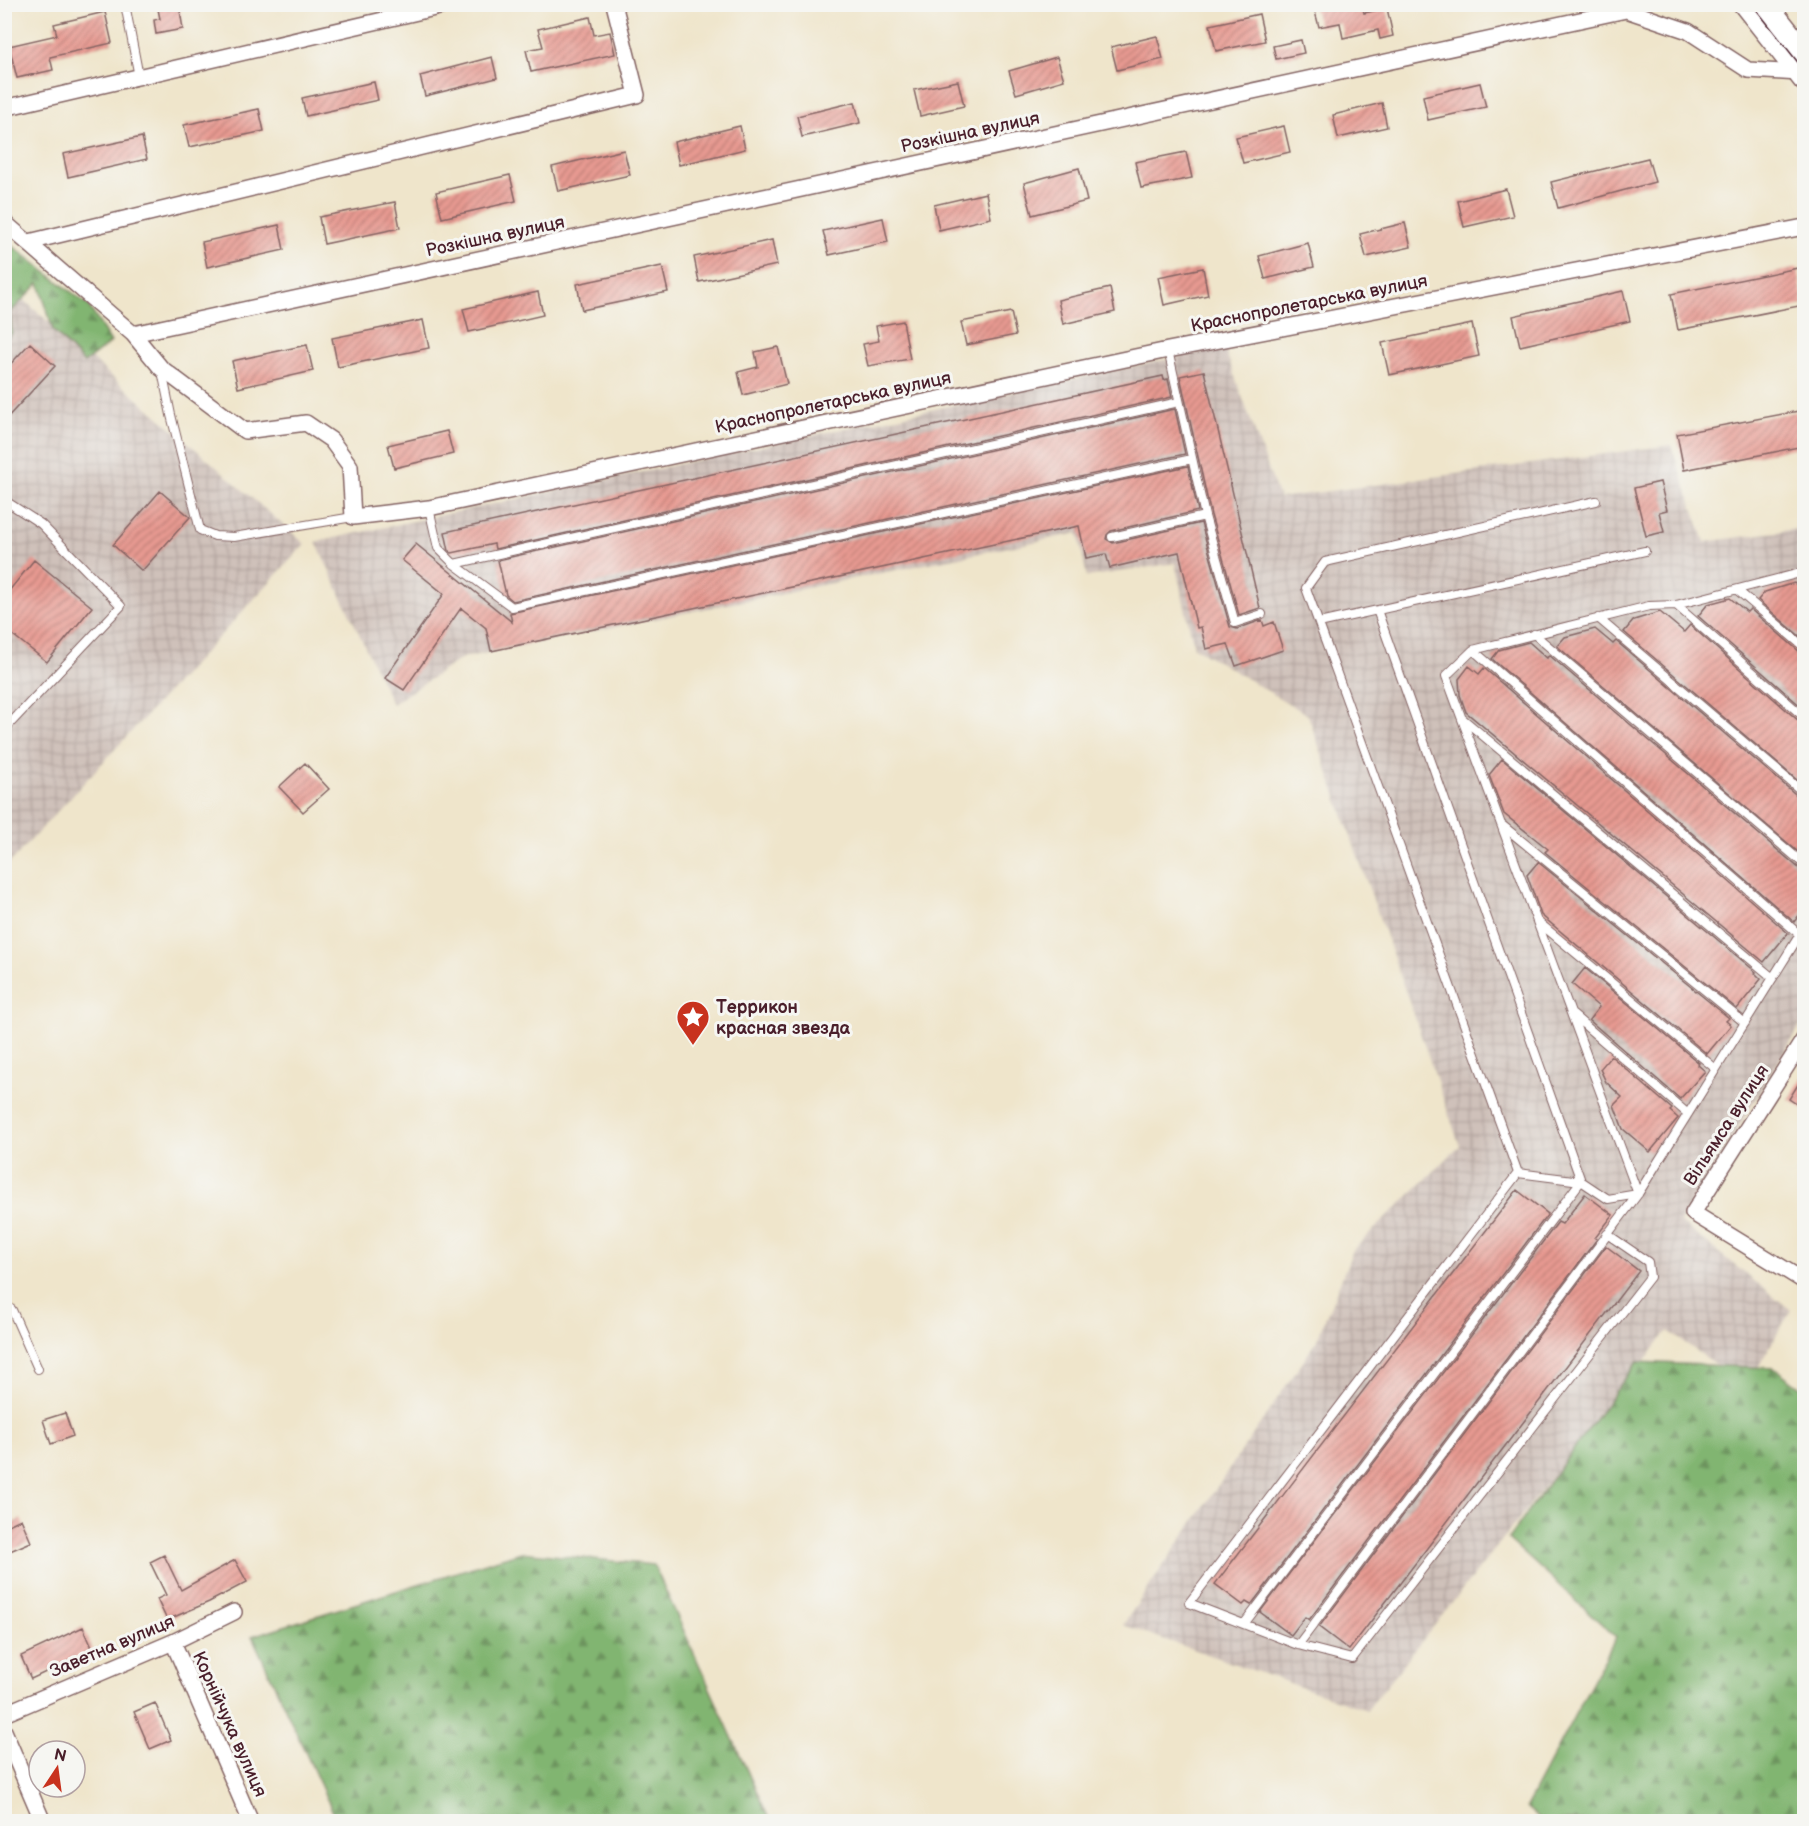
<svg xmlns="http://www.w3.org/2000/svg" width="1809" height="1826" font-family="'Balsamiq Sans',sans-serif">
	<style>
		.industrial { fill: url(#industrial-grid) }
		.forest { fill: url(#forest-firs); stroke: #666a4e; stroke-width: 1.5 }
		.building { fill: url(#building-hatch) }
		.lines { fill: none; stroke-linecap: round; stroke-linejoin: round }
		.service-casing { stroke: #846463; stroke-width: 10 }
		.minor-casing { stroke: #846463; stroke-width: 18 }
		.secondary-casing { stroke: #846463; stroke-width: 24 }
		.service { stroke: #fff; stroke-width: 8 }
		.minor { stroke: #fff; stroke-width: 15 }
		.secondary { stroke: #fff; stroke-width: 21 }
		.tram { stroke: #4a1f2b; stroke-width: 1.5 }
		.labels { text-anchor: middle; stroke-width: 6; stroke-linejoin: round; paint-order: stroke }
		.street-label { font-size: 18px; fill: #4a1f2b; stroke: #f6f6f2 }
		.poi-label { font-size: 18px; font-weight: bold; fill: #4a1f2b; stroke: #f6f6f2; text-anchor: start }
	</style>
	<defs>
		<pattern id="industrial-grid" width="8" height="8" patternUnits="userSpaceOnUse" patternTransform="scale(1.5)"><rect width="8" height="8" fill="#cfc1ba"/><path d="M0 4h8M4 0v8" fill="none" stroke="#b3a5a0"/></pattern>
		<pattern id="forest-firs" width="22" height="20" patternUnits="userSpaceOnUse" patternTransform="scale(1.5)"><rect width="22" height="20" fill="#81b571"/><path d="M5 1l3.5 6h-7zM16 11l3.5 6h-7z" fill="#6c935d"/></pattern>
		<pattern id="building-hatch" width="6" height="6" patternUnits="userSpaceOnUse" patternTransform="scale(1.5)"><rect width="6" height="6" fill="#e79a91"/><path d="M-1 1l2-2M0 6l6-6M5 7l2-2" fill="none" stroke="#bd7d77"/></pattern>
	</defs>
	<rect width="100%" height="100%" fill="#f6f6f2"/>
	<filter id="ink" filterUnits="userSpaceOnUse"><feTurbulence type="fractalNoise" baseFrequency=".0167" numOctaves="2"/><feDisplacementMap in="SourceGraphic" scale="12" xChannelSelector="R" yChannelSelector="G"/><feConvolveMatrix kernelMatrix="1 2 1 2 8 2 1 2 1" color-interpolation-filters="sRGB"/></filter>
	<filter id="wash" filterUnits="userSpaceOnUse"><feTurbulence type="fractalNoise" baseFrequency=".008" numOctaves="4" result="noise"/><feDisplacementMap in="SourceGraphic" scale="24" xChannelSelector="R" yChannelSelector="G"/><feGaussianBlur stdDeviation="1.35" result="paint"/><feColorMatrix in="noise" values="0 0 0 0 0 0 0 0 0 0 0 0 0 0 0 0 0 1.4 0 .05"/><feComposite in="paint" operator="in"/></filter>
	<g filter="url(#wash)">
		<rect width="100%" height="100%" fill="#efe5cb"/>
		<!-- industrial -->
		<path class="industrial" d="M5 284 305 544 5 868Z
			M1224 347 1279 498 1671 445 1705 542 1804 528V1020L1680 1222 1791 1310 1747 1386 1668 1331 1367 1710 1123 1625 1316 1342 1353 1250 1460 1146 1308 715 1194 647 1175 563 1087 577 1078 533 462 658 392 704 316 542Z"/>
		<!-- forest -->
		<path class="forest" d="M5 240 88 305 111 342 84 363 53 330 39 283 10 313 12 333 5 341Z
			M1637 1362 1774 1368 1804 1390V1821H1542L1526 1807 1616 1637 1508 1539Z
			M521 1552 654 1565 770 1821H337L252 1636Z"/>
		<g id="blocks">
			<!-- building -->
			<path class="building" d="M1313 4H1362L1364 13 1387 8 1393 36 1380 39 1378 30 1343 38 1340 23 1319 27Z
				M179 5 183 29 156 34 154 20 160 19 158 9Z
				M105 12 112 43 50 57 53 70 17 78 9 46 57 35 54 24Z
				M1259 14 1265 41 1216 51 1210 25Z
				M590 17 594 35 610 32 615 54 531 72 526 50 543 47 538 29Z
				M1157 36 1163 59 1117 70 1111 47Z
				M1301 40 1304 53 1276 59 1273 46Z
				M492 57 497 78 425 96 420 76Z
				M1057 57 1064 80 1016 94 1009 71Z
				M958 81 964 106 920 116 914 90Z
				M374 82 378 100 306 116 302 98Z
				M1480 83 1486 107 1428 120 1423 96Z
				M855 102 860 123 802 137 797 116Z
				M1382 103 1387 127 1338 138 1333 115Z
				M259 109 264 131 189 147 184 125Z
				M740 126 745 149 679 165 674 142Z
				M1284 126 1290 152 1243 163 1236 137Z
				M142 137 147 159 68 177 63 154Z
				M624 150 630 175 558 191 552 167Z
				M1186 152 1192 178 1141 188 1135 162Z
				M1648 158 1655 182 1558 208 1551 182Z
				M1079 168 1087 201 1032 215 1024 183Z
				M510 175 516 201 442 218 436 192Z
				M1506 189 1513 216 1464 227 1458 201Z
				M986 193 991 218 939 230 934 205Z
				M395 202 400 228 324 244 319 217Z
				M883 218 888 242 829 255 823 231Z
				M1405 223 1411 247 1366 257 1360 234Z
				M279 225 284 250 207 267 202 242Z
				M772 240 777 265 699 282 694 257Z
				M1308 243 1314 267 1265 279 1259 256Z
				M662 266 668 292 582 310 577 284Z
				M1203 268 1208 295 1164 305 1158 277Z
				M1798 268 1804 305 1678 330 1671 294Z
				M1110 288 1115 312 1063 324 1058 300Z
				M1623 291 1630 321 1520 346 1513 316Z
				M538 292 543 315 469 332 463 309Z
				M1011 312 1016 335 966 345 961 322Z
				M423 320 429 348 338 367 332 338Z
				M903 321 910 359 868 366 863 344 879 341 876 326Z
				M1472 324 1479 356 1389 375 1382 343Z
				M30 343 55 366 4 421V371Z
				M307 345 313 371 238 388 232 361Z
				M778 347 787 384 743 395 738 372 758 367 755 352Z
				M1204 371 1260 608 1239 615 1211 515 1180 376Z
				M1163 376 1164 380 1168 379 1172 397 495 549 494 544 452 553 449 551 445 532Z
				M1175 409 1185 454 513 601 506 595 498 560Z
				M1804 410V446L1684 470 1677 434Z
				M447 431 453 454 394 468 388 445Z
				M1188 466 1198 511 1111 531 1107 535 1106 539 1113 543 1201 523 1230 627 1237 629 1262 620 1264 626 1274 622 1283 650 1236 666 1228 644 1206 649 1201 627 1197 628 1179 552 1110 568 1106 554 1086 558 1079 526 491 651 486 628 461 608 404 690 385 678 444 594 402 560 416 544 512 622 510 613Z
				M1660 482 1667 510 1659 512 1664 532 1646 536 1634 488Z
				M160 491 190 517 142 571 113 545Z
				M34 560 92 607 47 662 4 628V597Z
				M1794 583 1804 591V640L1758 600 1765 592Z
				M1730 598 1747 612 1750 609 1800 652 1804 653V709L1698 616 1708 604Z
				M1660 612 1684 632 1690 625 1800 722 1804 723V786L1624 632 1634 620Z
				M1595 629 1613 644 1616 641 1800 798 1804 799V857L1557 646 1565 637Z
				M1529 642 1547 658 1549 655 1800 869 1804 870V909L1794 922 1492 659 1499 650Z
				M1469 666 1479 674 1484 668 1788 933 1764 962 1466 712 1460 695 1459 679Z
				M1502 759 1756 972 1755 973 1761 979 1737 1009 1545 852 1548 849 1504 814 1489 775Z
				M305 763 329 789 303 812 279 787Z
				M1538 862 1729 1018 1726 1021 1731 1025 1707 1054 1541 915 1527 875Z
				M1585 968 1699 1063 1698 1065 1705 1071 1680 1099 1589 1020 1599 1007 1572 984Z
				M1611 1056 1672 1109 1670 1111 1678 1118 1650 1152 1623 1129 1614 1105 1622 1097 1606 1082 1600 1069Z
				M1804 1075V1109L1789 1099Z
				M1517 1190 1548 1214 1251 1605 1246 1602 1243 1605 1215 1584Z
				M1585 1194 1613 1215 1595 1238 1597 1239 1309 1620 1305 1617 1291 1635 1260 1612 1558 1222 1562 1224Z
				M1606 1246 1639 1271 1349 1650 1319 1627Z
				M65 1413 73 1436 51 1444 43 1420Z
				M21 1519 31 1542 10 1551 4 1538V1527Z
				M164 1555 181 1590 235 1560 247 1582 209 1602 167 1620 157 1599 166 1595 150 1562Z
				M83 1627 93 1650 31 1679 21 1656Z
				M155 1703 171 1740 150 1749 134 1712Z"/>
		</g>
	</g>
	<g filter="url(#ink)">
		<use href="#blocks" fill-opacity="0" stroke="#846463" stroke-width="1.5"/>
		<g class="lines">
			<defs>
				<path id="service" d="M125 4 139 77
					M1168 350 1205 516 1235 623 1262 614
					M162 371 171 415 200 530 215 536 234 537 353 517
					M4 500 41 524 121 606 4 730
					M429 508 438 548 454 564 512 607 1192 459
					M1112 537 1205 516
					M454 564 1179 402
					M1737 590 1804 647
					M1676 605 1804 717
					M1377 610 1581 1181 1608 1199 1638 1194 1446 676 1473 650 1649 606 1676 605 1804 572
					M1598 618 1804 793
					M1319 623 1645 551
					M1534 634 1804 864
					M1473 650 1800 935
					M1463 719 1773 978
					M1502 825 1745 1023
					M1537 921 1716 1069
					M1573 1015 1688 1114
					M1518 1173 1189 1603 1298 1645 1352 1659 1650 1277 1648 1262 1607 1234
					M4 1303 12 1310 38 1369
					M1244 1624 1581 1181 1518 1173 1306 588 1325 562 1596 501
					M1298 1645 1638 1194 1804 928"/>
				<path id="minor" d="M4 108 452 4
					M4 222 133 334 161 368 245 431 306 423 331 440 350 466 353 517 429 508 1168 350 1804 227
					M29 242 637 95 614 4
					M133 334 1626 10 1688 31 1748 70 1799 73 1804 71
					M1804 1039 1693 1213 1804 1281
					M173 1642 251 1822
					M4 1714 173 1642 234 1612
					M4 1731 43 1822"/>
				<path id="secondary" d="M1744 4 1804 80
					M1766 4 1804 52"/>
			</defs>
			<!-- service casing -->
			<use href="#service" class="service-casing"/>
			<!-- minor casing -->
			<use href="#minor" class="minor-casing"/>
			<!-- secondary casing -->
			<use href="#secondary" class="secondary-casing"/>
			<!-- service -->
			<use href="#service" class="service"/>
			<!-- minor -->
			<use href="#minor" class="minor"/>
			<!-- secondary -->
			<use href="#secondary" class="secondary"/>
			<!-- tram -->
			<path class="tram" d="M1752 4 1804 70"/>
		</g>
	</g>
	<!-- icons -->
	<defs>
		<symbol id="sight-pin" viewBox="-11 -11 22 30"><path d="M0 17L-7.5 6A9.5 9.5 0 1 1 7.5 6Z" fill="#c8321e" stroke="#f6f6f2"/><path d="M0-6L1.8-2.2L6-1.7L2.9 1.2L3.7 5.4L0 3.3L-3.7 5.4L-2.9 1.2L-6-1.7L-1.8-2.2Z" fill="#fff"/></symbol>
	</defs>
	<g fill-rule="evenodd">
		<use href="#sight-pin" x="674" y="998" width="38" height="52"/>
	</g>
	<g class="labels">
		<!-- street labels -->
		<g class="street-label">
			<text transform="translate(970 132) rotate(-12)" y="6">Розкішна вулиця</text>
			<text transform="translate(495 236) rotate(-12)" y="6">Розкішна вулиця</text>
			<text transform="translate(1309 303) rotate(-11)" y="6">Краснопролетарська вулиця</text>
			<text transform="translate(833 402) rotate(-12)" y="6">Краснопролетарська вулиця</text>
			<text transform="translate(1726 1125) rotate(-57)" y="6">Вільямса вулиця</text>
			<text transform="translate(112 1646) rotate(-23)" y="6">Заветна вулиця</text>
			<text transform="translate(230 1724) rotate(66)" y="6">Корнійчука вулиця</text>
		</g>
		<!-- poi labels -->
		<g class="poi-label">
			<text x="716" y="1013">Террикон<tspan x="716" dy="21">красная звезда</tspan></text>
		</g>
	</g>
	<!-- margin -->
	<rect width="1809" height="1826" fill="none" stroke="#f6f6f2" stroke-width="24"/>
	<!-- north arrow -->
	<g transform="translate(57 1769) rotate(13)"><circle r="28" fill="#f6f6f2" stroke="#b1a0a2" stroke-width="1.5"/>
	<path d="M0-4.5L10 22L0 15L-10 22Z" fill="#c8321e"/>
	<text y="-9" font-size="16" font-weight="bold" text-anchor="middle" fill="#4a1f2b">N</text>
	</g>
</svg>
